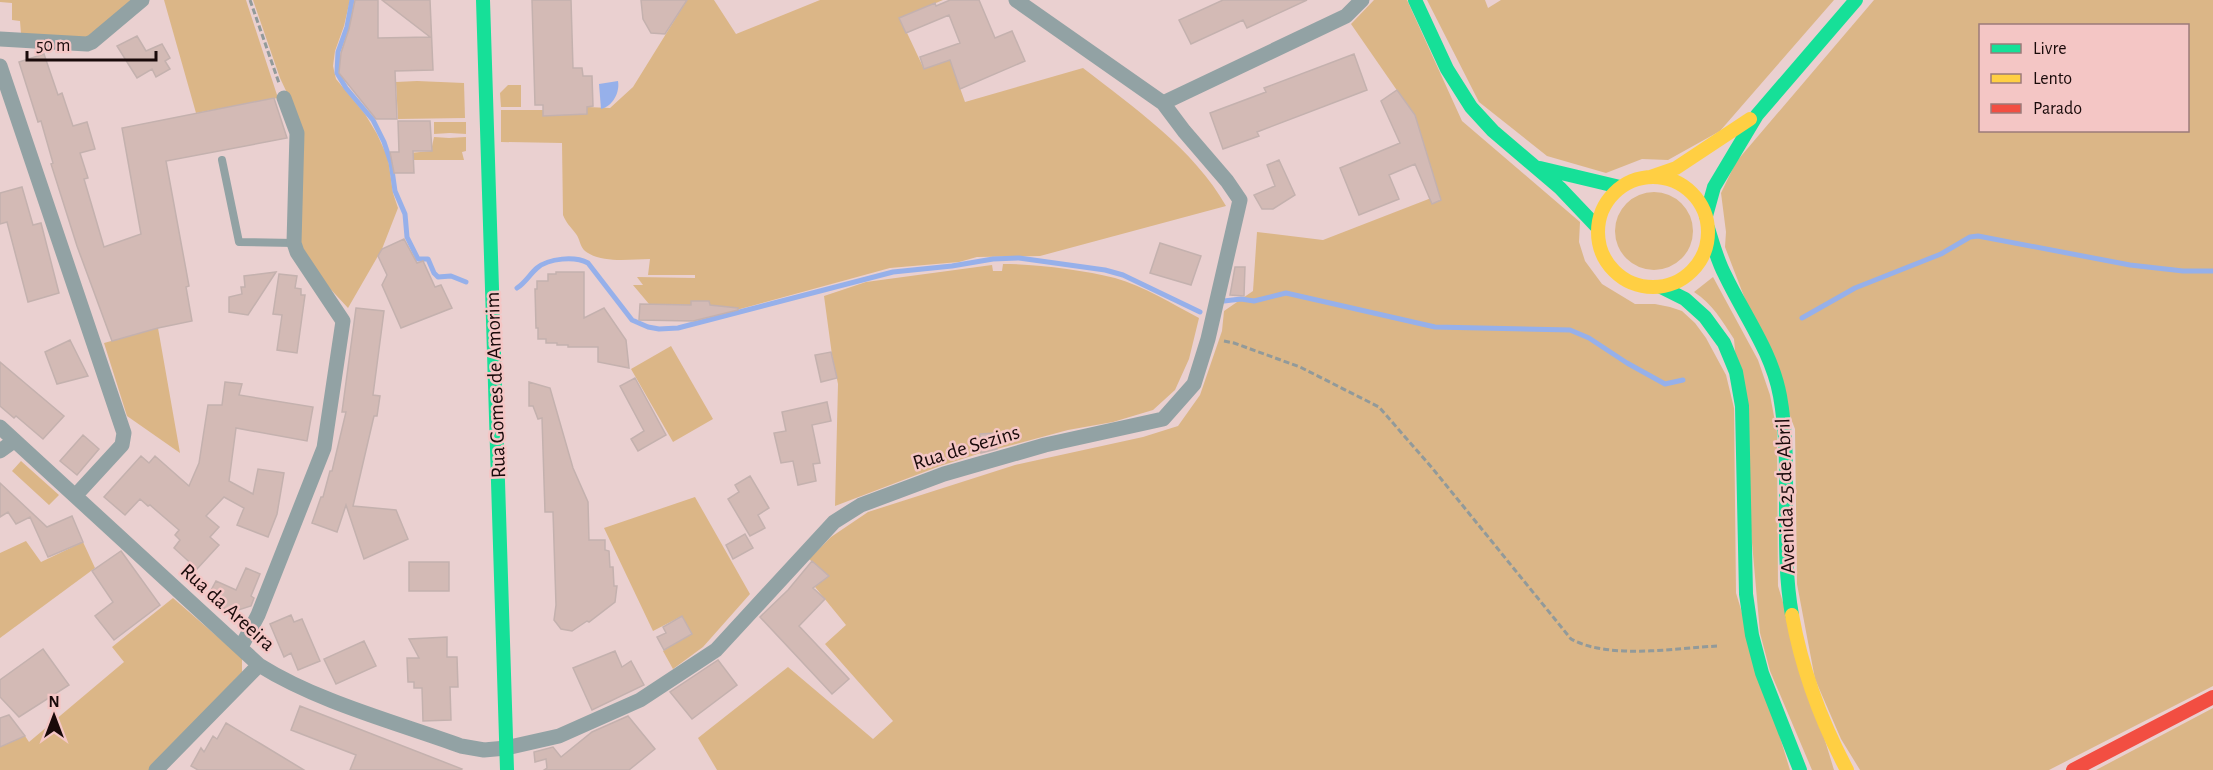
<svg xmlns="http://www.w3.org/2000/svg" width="2213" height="770" font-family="'Alegreya Sans',sans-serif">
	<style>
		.green { fill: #dbb687; fill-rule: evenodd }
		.water { fill: #96b0ea }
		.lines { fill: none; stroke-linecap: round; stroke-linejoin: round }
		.stream { stroke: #96b0ea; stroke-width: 5 }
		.building { fill: #d3bab5; stroke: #c4b1ae; stroke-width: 1.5 }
		.path { stroke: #929a9a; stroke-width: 3; stroke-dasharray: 6 3; stroke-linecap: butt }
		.lane { stroke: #92a2a4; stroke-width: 8 }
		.street { stroke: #92a2a4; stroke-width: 15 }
		.fast { stroke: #16e098; stroke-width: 14 }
		.slow { stroke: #ffcf43; stroke-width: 14 }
		.jam { stroke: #f24e42; stroke-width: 14 }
		.labels { text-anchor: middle; stroke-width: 5; stroke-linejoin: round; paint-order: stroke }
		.street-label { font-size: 21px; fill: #190a0a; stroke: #f4c6c5 }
	</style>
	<rect width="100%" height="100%" fill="#ead0d0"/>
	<!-- green -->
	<path class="green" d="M0 0H135L88 38 21 34 20 21 12 20V3L0 2Z
		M164 0H246L278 98 196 113Z
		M253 0H350L344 26 335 51 333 66 336 79 365 114 377 134 388 158 393 193 398 208 382 249 348 308 323 281 300 244 295 110 280 78Z
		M687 0H714L736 34 820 0H943L900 18 924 69 950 60 965 102 1083 68C1133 107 1194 149 1226 206L1040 256 977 257 959 262 890 268 718 315V306L710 305 709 301H691V305L649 304 633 285H643L637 277 695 278V275H648L650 259C631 259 602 264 585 251 580 247 580 239 576 234 571 227 566 223 563 215L562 143 501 142V110H543V116L587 114V107L610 108 633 87Z
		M1374 0H1407L1462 121 1580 222 1579 242 1585 261 1602 284 1635 304H1655L1670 307 1682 311 1695 323 1706 338 1726 375 1734 408 1736 593 1790 770H717L698 738 788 667 873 739 893 721 825 644 846 625 815 587 828 576 809 559 831 537 868 512 1015 465 1143 437 1178 426 1200 395 1222 331 1224 311 1253 291 1257 232 1323 240 1439 195 1414 115 1351 24Z
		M1427 0H1485L1488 8 1501 0H1834L1720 131 1668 160 1642 159 1606 173 1547 156 1479 102Z
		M1874 0H2213V686L2049 770H1860L1841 739 1815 679 1797 584 1795 429 1725 247 1726 232 1721 193 1736 162ZM1980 26H2188V130H1980Z
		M417 81 464 83 465 118 398 119 396 82Z
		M508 85H521V107H501L500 93Z
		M434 122H466V134L450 133 434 134Z
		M434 137 449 138 466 137V151L462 152 464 160H413L410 153 431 151Z
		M1615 231a39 39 0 1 1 78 0a39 39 0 1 1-78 0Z
		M1003 264C1036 264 1083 270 1115 278 1144 286 1172 304 1199 318L1189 359 1175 390 1153 410 1113 422 1068 430 997 449 995 433 980 434 981 453 940 466 835 506 838 384 832 355 824 296 866 282 992 265 993 271H1002Z
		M1713 277 1758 360 1770 395 1777 432 1778 586 1834 770H1812L1770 671 1760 633 1734 339C1722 321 1713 304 1694 292Z
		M158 328 180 453 127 416 104 343Z
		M671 346 713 419 673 442 631 369Z
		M21 461 59 495 49 505 12 471Z
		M695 497 750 594 703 647 673 669 663 651 691 634 682 616 653 631 604 528Z
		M26 541 41 562 83 542 95 568 0 638V553Z
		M173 598 242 658V672L149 770H0V747L25 736 29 742 124 662 112 647Z
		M2213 708V770H2096Z"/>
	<!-- water -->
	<path class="water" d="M618 81C620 92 613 106 601 109L599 84Z"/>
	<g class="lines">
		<!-- stream -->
		<path class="stream" d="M352 0 347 27 338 52 337 73 346 88 373 120 384 142 391 163 395 191 405 214 407 237 418 259H428L434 273 438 277 451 276 466 282
			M517 288C525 283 530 274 537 268 549 258 575 256 588 263L632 320 648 327 659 329 678 328 893 272 952 266 993 259 1019 258 1105 270 1123 275 1200 312
			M1224 301 1241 299 1254 301 1286 293 1435 327 1570 330 1589 338 1627 363 1665 384 1683 380
			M1802 318 1855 288 1941 254 1970 237 1978 236 2130 265 2183 271H2213"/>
	</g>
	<!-- building -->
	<path class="building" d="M355 0H378V38L430 37 382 0H430L433 70 395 71 397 119H376L339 73 341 53 349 29Z
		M532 0H571L573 68H582L583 76H592L593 106 587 107V114L543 116V105H535Z
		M641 0H687L665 34 651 33 643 19Z
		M950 0H979L995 38 1012 31 1025 61 960 89 950 60 924 69 920 57 960 43 949 15 906 33 899 18 935 3 936 6Z
		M1223 0H1307L1247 28 1243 20 1191 44 1179 20Z
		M137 36 146 51 162 44 170 58 165 61 170 69 156 77 152 69 137 78 117 46Z
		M44 54 58 95 62 93 73 126 87 122 95 149 80 153 88 178 84 179 104 247 141 234 122 128 274 98 287 138 166 161 189 286 186 287 192 321 158 328 112 341 77 246 51 164 53 163 41 121 38 122 19 62Z
		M1354 54 1367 90 1257 132 1259 136 1223 149 1210 113 1266 92 1264 88Z
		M1397 90 1415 115 1441 200 1432 204 1415 164 1389 175 1399 199 1359 215 1340 168 1400 143 1381 101Z
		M398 121H430L432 151H413L414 173H394L390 152H399Z
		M1279 160 1295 195 1273 209H1262L1254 195 1275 186 1267 165Z
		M22 187 33 225 41 223 59 293 28 302 7 222 0 224V193Z
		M404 239 417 263 423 261 435 287 441 285 452 308 401 328 382 285 387 275 378 256 382 249Z
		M1160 243 1201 256 1191 285 1150 273Z
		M1235 267H1245L1244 296 1230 295Z
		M276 272 248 315 229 312V297L242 294 241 287H245L244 276Z
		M556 272H584V318L604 308 626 340 629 368 598 362V347H568V345H557V343H546V339H538V328H536L535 289H537V281H548V274H556Z
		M279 274 297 276 295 288 301 289V295H305L297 353 277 350 282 315 273 314Z
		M691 301H709L710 305 738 308V310L693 321 639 320 640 304 691 305Z
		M356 308 384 311 373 395 380 396 377 416H374L353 506 396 510 408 539 364 559 346 505 337 532 312 523 321 497H323L330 471H332L346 412H342Z
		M70 340 88 376 57 384 45 352Z
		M831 352 837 378 821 382 815 355Z
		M0 362 64 416 43 439 16 416 14 418 0 406Z
		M635 378 666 435 638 451 631 439 644 431 620 386Z
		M225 382 242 384 239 395 313 407 307 441 236 428 229 481 253 494 258 469 284 473 277 514 268 537 237 525 244 508 224 497 206 516 219 527 210 537 219 545 197 569 174 548 180 540 175 535 179 530 150 505 148 506 140 499 125 515 104 497 141 456 149 463 155 456 189 486 199 463 208 405H222Z
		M529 382 550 388 573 468 588 502 589 540H605V550L609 551 610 567H613L614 586H617L615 602 589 622 587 621 572 631 561 629 554 620 556 605 553 512H545L542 418 538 419 533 406H529Z
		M827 402 831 421 812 425 820 463 813 464 816 481 798 485 793 461 781 463 774 433 786 431 782 412Z
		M995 433 997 449 981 453 980 434Z
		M83 435 99 449 77 475 60 461Z
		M750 476 769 508 758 515 765 528 750 536 728 499 739 492 735 485Z
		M0 483 47 527 72 516 83 542 48 557 30 517 16 524 8 512 0 517Z
		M745 534 753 548 733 559 726 545Z
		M121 551 160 605 114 640 95 616 113 602 92 571Z
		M812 561 829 576 813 588 825 599 799 626 849 679 832 694 760 617 788 590Z
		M409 562H449V591H409Z
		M246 568 260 574 251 596 254 598 251 606 229 613 209 594 216 581 236 590Z
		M291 615 294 622 302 619 320 661 298 670 291 653 284 657 270 624Z
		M682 616 692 634 664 650 657 637 666 633 663 627Z
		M447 637V657H457L458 687H450L451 720 423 721 422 688H414V682H408L407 658H419L409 639Z
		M364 641 376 666 336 684 324 659Z
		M43 649 69 685 19 717 0 697V680Z
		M615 651 622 667 631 661 644 685 592 710 573 668Z
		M718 660 737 685 692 719 670 692Z
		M300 706 462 769 461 770H350L356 755 291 730Z
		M9 715 25 736 0 747V718Z
		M628 716 655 749 629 770H544L547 768 546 759 535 762 534 752 553 747 561 757 592 732Z
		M226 723 261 744 304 770H198L191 766 201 748 204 752 213 736 217 739Z"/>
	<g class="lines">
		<!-- path -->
		<path class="path" d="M250 0 279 83
			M1224 341 1234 343 1300 367 1379 407 1433 469 1571 639C1610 660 1675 648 1718 646"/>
		<!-- lane -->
		<path class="lane" d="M222 160 239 242 294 243"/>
		<!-- street -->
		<path class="street" d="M0 39 87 44 92 42 142 0
			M0 66 124 433 122 445 76 495
			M1163 103 1346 16 1362 0
			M0 427 259 665C318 702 395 722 461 746L484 750 506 748 559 736 640 700 716 650 834 522 861 505 944 474 1045 445 1163 419 1194 384 1208 339 1240 200 1227 181 1184 131 1163 103 1016 0
			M0 451 14 441
			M241 647 258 615 324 448 343 321 297 252 294 243 297 133 284 98
			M156 770 259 665"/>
		<!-- fast -->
		<path class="fast" d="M483 0 507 770
			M1415 0 1447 69 1471 107 1493 131 1560 188 1598 228
			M1540 168 1620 187
			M1706 216 1714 187 1757 115 1856 0
			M1708 228C1713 244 1717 260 1725 275 1744 315 1772 352 1780 396 1793 468 1779 543 1792 615
			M1661 287 1685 299 1705 317 1724 343 1736 372 1742 406 1746 594 1752 635 1762 673 1800 770"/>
		<!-- slow -->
		<path class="slow" d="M1650 177 1676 168 1750 119
			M1598 232a55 55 0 1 1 110 0a55 55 0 1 1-110 0Z
			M1792 615C1802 670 1821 721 1847 770"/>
		<!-- jam -->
		<path class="jam" d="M2073 770 2213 697"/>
	</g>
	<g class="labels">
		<!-- street labels -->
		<g class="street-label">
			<text transform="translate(495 385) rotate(-92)" y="7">Rua Gomes de Amorim</text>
			<text transform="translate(966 447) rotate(-17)" y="7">Rua de Sezins</text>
			<text transform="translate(1785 496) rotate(-92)" y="7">Avenida 25 de Abril</text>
			<text transform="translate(228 607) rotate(42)" y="7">Rua da Areeira</text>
		</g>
	</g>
	<!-- legend -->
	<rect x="1979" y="24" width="210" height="108" fill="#f4c6c5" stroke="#9c7b7a" stroke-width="1.5"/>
	<rect x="1991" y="44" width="30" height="9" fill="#16e098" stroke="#9c7b7a" stroke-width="1.5"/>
	<text x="2033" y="54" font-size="18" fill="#190a0a">Livre</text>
	<rect x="1991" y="74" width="30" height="9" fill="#ffcf43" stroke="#9c7b7a" stroke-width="1.5"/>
	<text x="2033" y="84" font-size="18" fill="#190a0a">Lento</text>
	<rect x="1991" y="104" width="30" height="9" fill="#f24e42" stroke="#9c7b7a" stroke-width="1.5"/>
	<text x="2033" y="114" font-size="18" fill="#190a0a">Parado</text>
	<!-- north arrow -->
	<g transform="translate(54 716)" stroke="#f4c6c5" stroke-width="4.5" paint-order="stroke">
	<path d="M0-4.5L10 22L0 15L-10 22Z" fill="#190a0a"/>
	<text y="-9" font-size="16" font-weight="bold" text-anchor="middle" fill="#190a0a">N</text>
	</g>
	<!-- scale -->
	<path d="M27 51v9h129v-9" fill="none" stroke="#190a0a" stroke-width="3"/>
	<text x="36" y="51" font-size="18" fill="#190a0a" stroke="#f4c6c5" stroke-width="4.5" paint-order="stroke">50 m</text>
</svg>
